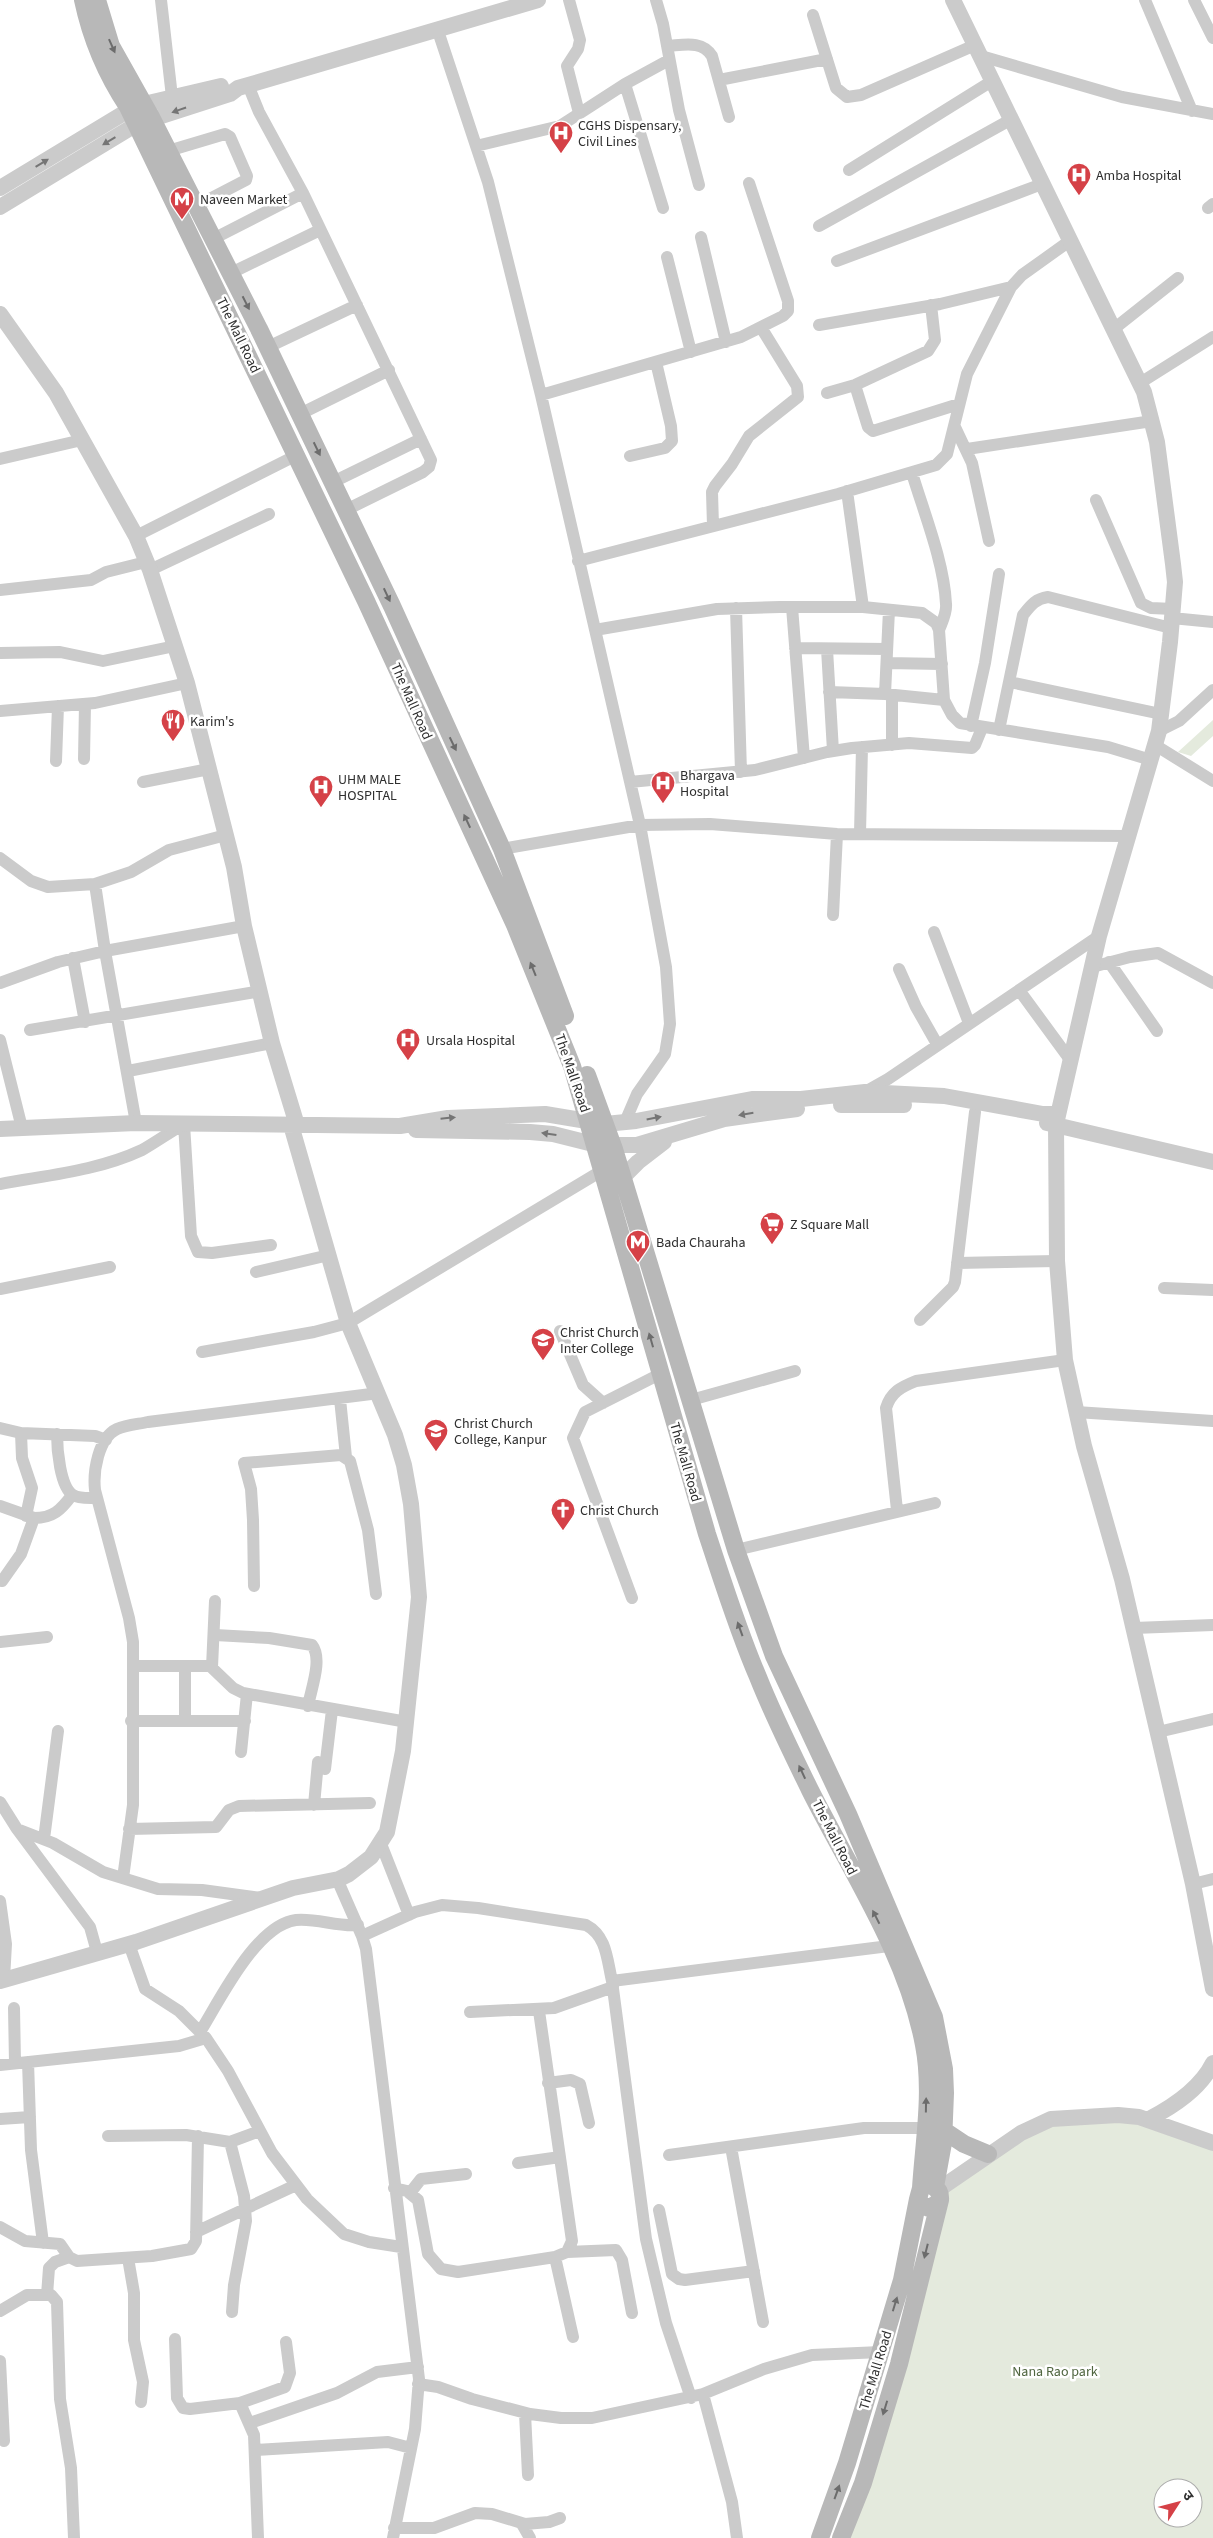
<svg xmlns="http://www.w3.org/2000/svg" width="1213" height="2538" font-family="'Source Sans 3','Noto Sans Devanagari',sans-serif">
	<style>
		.green { fill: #e4eadd; fill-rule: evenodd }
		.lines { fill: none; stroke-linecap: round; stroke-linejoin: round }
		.minor { stroke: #cbcbcb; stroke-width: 12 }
		.tertiary { stroke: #cbcbcb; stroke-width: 16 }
		.secondary { stroke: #b8b8b8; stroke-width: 18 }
		.oneway { fill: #6c6c6c }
		.oneway2 { fill: #757575 }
		.labels { text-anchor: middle; stroke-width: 5; stroke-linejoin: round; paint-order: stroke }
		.poi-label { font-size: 14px; fill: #2e2e2e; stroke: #fff; text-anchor: start }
		.street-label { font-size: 14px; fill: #2e2e2e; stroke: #fff }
		.park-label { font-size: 14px; fill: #506640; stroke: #fff }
	</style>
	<rect width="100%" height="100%" fill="#fff"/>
	<!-- green -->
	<path class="green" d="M1213 720V736L1191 756 1178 752Z
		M1125 2116 1213 2146V2538H841L942 2194 990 2154 1058 2119ZM1163 2488H1193V2518H1163Z"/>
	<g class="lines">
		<!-- minor -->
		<path class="minor" d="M161 0 172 97
			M569 0 580 40 578 49 567 66 579 113
			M656 0 663 24 679 110 699 185
			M1145 0 1192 111
			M1194 0 1213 38
			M813 15 836 88 847 97 861 95 975 45
			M438 31 488 182 541 395 640 825 666 967 670 1024 665 1054 637 1094 625 1122
			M667 46C684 45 702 40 712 56L729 117
			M981 56 1122 97 1213 114
			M719 80 827 59
			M625 84 663 208
			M248 85 259 112 303 193 431 460 429 467 423 472 346 510
			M476 146 560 126 625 84 669 60
			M168 151 225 134 230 137 247 176 246 180 196 206
			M849 170 992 81
			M1208 208 1213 204
			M819 226 1010 120
			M701 237 726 342
			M213 239 303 193
			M667 257 691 352
			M837 261 1042 184
			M231 273 320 230
			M819 325 940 304 1011 287
			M1115 328 1178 278
			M268 347 357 305
			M1140 383 1213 337
			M855 385 868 427 873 431 959 404
			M827 393 855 385 928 351 935 340 931 305
			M541 395 741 337 783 316 788 311V301L749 183
			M300 414 389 370
			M955 427 972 463 989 541
			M967 449 1152 421
			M630 456 665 448 672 441 671 426 656 362
			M0 459 82 440
			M912 473C924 513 944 562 946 604 947 613 942 622 939 630
			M333 482 421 439
			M847 491 863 607
			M1096 500 1141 603 1151 608 1173 609
			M713 526 712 492 715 486 732 464 749 436 798 397 797 386 762 329
			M136 536 297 455
			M578 561 838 494 936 465 947 454 967 374 1011 287 1022 275 1071 240
			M150 570 269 514
			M0 590 91 580 106 572 146 562
			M792 607 804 758
			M736 608 741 772
			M1172 618 1213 622
			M595 630 717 609 780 607H863L922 613 936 623 939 630 944 700 952 715 960 723 1108 747 1151 760
			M795 648 887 649
			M827 649 833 751
			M0 653 60 652 103 661 175 646
			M887 663 942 664
			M1010 682 1161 714
			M829 692 885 694 944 700
			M885 694 889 610
			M892 695V745
			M0 711 95 703 187 683
			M971 726 985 663 999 574
			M999 730 1023 615C1031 605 1035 599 1048 597L1171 628
			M1159 731 1179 721 1213 690
			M1155 745 1213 781
			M84 759 85 704
			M56 761 58 706
			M143 782 209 769
			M630 782 755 770 827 752 852 748 909 743 972 748 975 745 982 728
			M860 834 862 747
			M502 849 640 825 710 824 837 834 1127 836
			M0 858 31 881 48 887 95 884 131 872 169 850 226 835
			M833 915 837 834
			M934 932 969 1023
			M73 958 85 1022
			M1109 962 1157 1031
			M1092 967 1130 957 1158 953 1213 983
			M899 969 916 1007 937 1044
			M0 983 58 962 105 951 95 884
			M1019 990 1071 1061
			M30 1030 261 991
			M0 1040 22 1128
			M128 1071 272 1043
			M865 1092 888 1079 1099 936
			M136 1123 105 951 244 926
			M0 1184C48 1175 97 1171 142 1150 156 1142 170 1132 184 1124L191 1236 198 1252 212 1253 271 1245
			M957 1263 1057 1261
			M256 1272 329 1255
			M1164 1288 1213 1290
			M0 1289 110 1267
			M920 1320 953 1287 955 1282 975 1112
			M560 1331 583 1385 603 1403
			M202 1352 314 1332 348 1323 603 1170
			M340 1399 346 1457
			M691 1400 795 1371
			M1076 1412 1213 1421
			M0 1428 21 1433 95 1436 106 1440
			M21 1433 22 1458 32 1488 26 1516
			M57 1434C57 1449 60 1487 73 1495 79 1499 90 1498 97 1498
			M0 1506 34 1518C53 1518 61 1510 72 1495
			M897 1510 886 1408C891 1392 901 1387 916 1381L1065 1360
			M736 1550 935 1503
			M2 1581 21 1554 34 1518
			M254 1586 253 1520 251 1489 244 1463 341 1455 350 1461 368 1530 376 1594
			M632 1598 573 1438 585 1412 660 1374
			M1134 1628 1213 1625
			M215 1635 269 1638 312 1645C323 1659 311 1689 308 1706
			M0 1642 47 1637
			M133 1666H210L233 1688 243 1693 407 1722
			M185 1666V1720
			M212 1667 215 1601
			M131 1721H245
			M1158 1732 1213 1719
			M241 1752 247 1694
			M325 1769 332 1710
			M0 1802 17 1829 53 1843 103 1872 158 1889 202 1890 261 1898
			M314 1805 318 1762
			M17 1829 90 1927 97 1952
			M129 1829 216 1827 229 1810 239 1806 370 1803
			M44 1839 58 1731
			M381 1844 409 1915
			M123 1878 133 1805V1642L129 1618 95 1490C93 1472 98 1438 117 1429 126 1425 139 1424 148 1422L379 1393
			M337 1879 362 1936 366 1949 419 2379 415 2429 393 2538
			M1193 1884 1213 1879
			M0 1901 6 1944 4 1979
			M362 1936 415 1912 442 1905 478 1908 586 1925C607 1936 607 1960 612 1981L646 2239 666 2323 691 2398
			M129 1944 145 1989 179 2011 206 2038 228 2071 272 2153 307 2199 344 2234 369 2242 401 2247
			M612 1981 897 1945
			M14 2008 15 2063
			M470 2012 554 2008 613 1987
			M200 2032C220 2000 256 1925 296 1920 317 1918 337 1927 358 1925
			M28 2062 31 2150 43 2243
			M0 2065 179 2046 206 2038
			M548 2083 571 2080 580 2084 589 2123
			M0 2119 30 2117
			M108 2136 186 2135 230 2142 260 2131
			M230 2142 244 2196 246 2221 234 2285 232 2312
			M731 2147 763 2322
			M669 2155 864 2128H925
			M518 2163 560 2157
			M394 2188 407 2191 418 2200 428 2254 441 2269 458 2272 555 2257 567 2252 572 2241 539 2011
			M410 2193 421 2179 466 2174
			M659 2210 672 2274 679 2279 685 2280 754 2271
			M0 2227 25 2241 60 2244 69 2257 77 2261 152 2256 191 2249 196 2241 198 2136
			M196 2232 296 2185
			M567 2252 616 2250 622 2260 632 2313
			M555 2257 573 2337
			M128 2258 134 2293V2340L143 2382 141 2402
			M47 2295 49 2268 55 2262 69 2257
			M0 2311 27 2295H51L57 2302 60 2399 71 2468 74 2538
			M175 2339 177 2398 183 2408 190 2409 240 2403 285 2387 290 2373 286 2342
			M0 2361 4 2441
			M418 2384 438 2387 472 2399 530 2414 561 2418H592L703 2394 764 2369 812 2355 881 2352
			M703 2394 732 2502 737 2538
			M240 2403 254 2435 258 2538
			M525 2413 528 2475
			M250 2423 337 2393 377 2372 418 2367
			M256 2450 388 2442 411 2448
			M522 2524 530 2538
			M394 2528H434L475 2513 492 2514 525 2524 549 2522 560 2518"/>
		<!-- tertiary -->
		<path class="tertiary" d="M953 0 1144 392 1157 442 1173 564 1175 582 1170 642 1159 731 1099 936 1056 1124 1057 1261 1065 1360 1084 1446 1122 1579 1193 1884 1213 1989
			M0 188 129 110 144 104 221 86
			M0 207 137 124 230 94 238 88 538 0
			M0 314 56 393 136 536 150 570 187 683 234 867 244 926 272 1043 297 1125
			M841 1105H904
			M1047 1123 1213 1162
			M0 1129 136 1123 400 1126 448 1118 545 1114 605 1124 636 1121 752 1099H801L865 1092 944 1096 1043 1114H1058
			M416 1130 530 1132 553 1134 597 1145H637L724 1119 797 1109
			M623 1177 638 1162 664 1142
			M0 1981 136 1942 293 1888 339 1879 349 1874 371 1857 387 1832 403 1751 419 1597 411 1504 404 1465 395 1435 348 1323 291 1125
			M1149 2119C1174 2106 1200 2089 1213 2063
			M938 2190 1021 2133 1051 2119 1118 2115 1139 2117 1213 2143"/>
		<!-- secondary -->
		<path class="secondary" d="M83 0C91 38 106 74 128 107L366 601 515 925 572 1066 707 1534C723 1582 738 1631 758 1677 773 1715 792 1753 810 1790 851 1872 907 1954 924 2045 933 2091 924 2142 921 2188
			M97 0 111 46 152 119 259 329 392 606 502 849 565 1016
			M587 1075 614 1149 736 1550 774 1656 848 1814 934 2017 944 2069 945 2093 943 2143 935 2187
			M943 2130 964 2144 988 2154
			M820 2538 847 2463 902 2280 918 2199
			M841 2538 863 2483 899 2364 940 2200C941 2188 931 2182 921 2188L918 2199 922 2205 929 2208 938 2203"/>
	</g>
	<!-- one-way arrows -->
	<defs><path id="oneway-solid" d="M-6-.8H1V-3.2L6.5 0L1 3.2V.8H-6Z" transform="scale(1.25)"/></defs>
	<g class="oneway">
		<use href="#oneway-solid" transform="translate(112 46) rotate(66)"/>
		<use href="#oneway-solid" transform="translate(246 303) rotate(63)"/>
		<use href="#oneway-solid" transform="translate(317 449) rotate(64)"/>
		<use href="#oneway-solid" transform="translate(387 595) rotate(65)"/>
		<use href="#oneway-solid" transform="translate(453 744) rotate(64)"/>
		<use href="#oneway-solid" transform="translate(467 821) rotate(-115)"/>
		<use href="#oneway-solid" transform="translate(533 969) rotate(-112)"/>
		<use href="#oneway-solid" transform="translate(651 1340) rotate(-106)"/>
		<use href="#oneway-solid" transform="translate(740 1629) rotate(-110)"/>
		<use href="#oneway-solid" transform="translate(802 1772) rotate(-115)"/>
		<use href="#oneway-solid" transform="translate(876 1917) rotate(-117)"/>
		<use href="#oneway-solid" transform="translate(926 2105) rotate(-89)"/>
		<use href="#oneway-solid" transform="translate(926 2251) rotate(104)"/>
		<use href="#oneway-solid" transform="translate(895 2304) rotate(-73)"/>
		<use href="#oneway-solid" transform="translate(885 2408) rotate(107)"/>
		<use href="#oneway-solid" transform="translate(837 2492) rotate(-70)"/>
	</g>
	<g class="oneway2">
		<use href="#oneway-solid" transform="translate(179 110) rotate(161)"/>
		<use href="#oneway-solid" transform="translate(109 141) rotate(149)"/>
		<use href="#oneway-solid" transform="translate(42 163) rotate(-31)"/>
		<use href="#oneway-solid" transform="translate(746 1114) rotate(170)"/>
		<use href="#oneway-solid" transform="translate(448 1118) rotate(-6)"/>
		<use href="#oneway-solid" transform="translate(654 1118) rotate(-11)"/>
		<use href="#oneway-solid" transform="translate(549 1134) rotate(-172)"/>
	</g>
	<!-- icons -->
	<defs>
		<symbol id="hospital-pin" viewBox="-11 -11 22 30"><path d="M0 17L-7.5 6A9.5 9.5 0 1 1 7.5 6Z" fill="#d54147" stroke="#fff"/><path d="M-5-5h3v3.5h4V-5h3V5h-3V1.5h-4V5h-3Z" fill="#fff"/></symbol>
		<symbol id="metro-pin" viewBox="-11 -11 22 30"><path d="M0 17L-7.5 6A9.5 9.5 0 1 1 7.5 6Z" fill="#d54147" stroke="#fff"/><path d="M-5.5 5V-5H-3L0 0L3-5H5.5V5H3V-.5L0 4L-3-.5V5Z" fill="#fff"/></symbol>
		<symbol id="restaurant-pin" viewBox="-11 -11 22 30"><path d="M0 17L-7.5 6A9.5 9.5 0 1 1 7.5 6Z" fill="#d54147" stroke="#fff"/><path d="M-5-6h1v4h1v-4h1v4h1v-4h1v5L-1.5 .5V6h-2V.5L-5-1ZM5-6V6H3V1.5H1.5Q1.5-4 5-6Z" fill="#fff"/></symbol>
		<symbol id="supermarket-pin" viewBox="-11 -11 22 30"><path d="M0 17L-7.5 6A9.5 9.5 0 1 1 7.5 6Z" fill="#d54147" stroke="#fff"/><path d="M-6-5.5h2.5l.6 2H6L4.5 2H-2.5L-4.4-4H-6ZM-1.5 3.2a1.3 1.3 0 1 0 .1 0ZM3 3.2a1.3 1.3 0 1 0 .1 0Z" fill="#fff"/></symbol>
		<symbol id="university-pin" viewBox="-11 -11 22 30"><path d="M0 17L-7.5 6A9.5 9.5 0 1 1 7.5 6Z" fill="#d54147" stroke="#fff"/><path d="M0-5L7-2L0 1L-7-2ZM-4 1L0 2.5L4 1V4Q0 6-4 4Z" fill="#fff"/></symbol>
		<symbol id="church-pin" viewBox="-11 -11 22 30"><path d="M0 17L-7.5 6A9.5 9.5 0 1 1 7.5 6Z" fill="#d54147" stroke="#fff"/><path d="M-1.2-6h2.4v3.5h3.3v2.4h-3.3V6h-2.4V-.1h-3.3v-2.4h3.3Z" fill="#fff"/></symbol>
	</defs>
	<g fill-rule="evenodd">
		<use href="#hospital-pin" x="547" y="119" width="28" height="38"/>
		<use href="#hospital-pin" x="1065" y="161" width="28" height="38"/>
		<use href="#metro-pin" x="168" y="185" width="28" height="38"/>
		<use href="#restaurant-pin" x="159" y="707" width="28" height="38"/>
		<use href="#hospital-pin" x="649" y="769" width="28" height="38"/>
		<use href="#hospital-pin" x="307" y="773" width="28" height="38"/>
		<use href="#hospital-pin" x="394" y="1026" width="28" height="38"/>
		<use href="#supermarket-pin" x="758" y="1210" width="28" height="38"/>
		<use href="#metro-pin" x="624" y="1228" width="28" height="38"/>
		<use href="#university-pin" x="529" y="1326" width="28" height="38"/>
		<use href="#university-pin" x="422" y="1417" width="28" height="38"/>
		<use href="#church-pin" x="549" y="1496" width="28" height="38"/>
	</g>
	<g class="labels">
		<!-- poi labels -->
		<g class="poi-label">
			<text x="578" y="130">CGHS Dispensary,<tspan x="578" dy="16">Civil Lines</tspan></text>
			<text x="1096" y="180">Amba Hospital</text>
			<text x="200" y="204">Naveen Market</text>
			<text x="190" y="726">Karim's</text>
			<text x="680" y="780">Bhargava<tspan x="680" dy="16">Hospital</tspan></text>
			<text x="338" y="784">UHM MALE<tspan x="338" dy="16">HOSPITAL</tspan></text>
			<text x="426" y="1045">Ursala Hospital</text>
			<text x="790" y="1229">Z Square Mall</text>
			<text x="656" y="1247">Bada Chauraha</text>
			<text x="560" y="1337">Christ Church<tspan x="560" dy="16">Inter College</tspan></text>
			<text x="454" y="1428">Christ Church<tspan x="454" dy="16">College, Kanpur</tspan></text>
			<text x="580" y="1515">Christ Church</text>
		</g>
		<!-- street labels -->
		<g class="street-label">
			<text transform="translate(239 335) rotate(64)" y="5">The Mall Road</text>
			<text transform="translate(412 701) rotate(66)" y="5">The Mall Road</text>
			<text transform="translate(573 1073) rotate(71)" y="5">The Mall Road</text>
			<text transform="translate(686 1462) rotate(74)" y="5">The Mall Road</text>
			<text transform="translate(835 1837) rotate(63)" y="5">The Mall Road</text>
			<text transform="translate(875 2370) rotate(-73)" y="5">The Mall Road</text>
		</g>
		<!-- park labels -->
		<g class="park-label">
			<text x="1055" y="2376">Nana Rao park</text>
		</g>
	</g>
	<!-- north arrow -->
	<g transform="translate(1178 2503) rotate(54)"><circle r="24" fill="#ffffff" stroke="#ababab"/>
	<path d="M0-4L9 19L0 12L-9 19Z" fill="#d54147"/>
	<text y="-8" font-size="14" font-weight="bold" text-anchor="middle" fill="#2e2e2e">उ</text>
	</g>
</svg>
